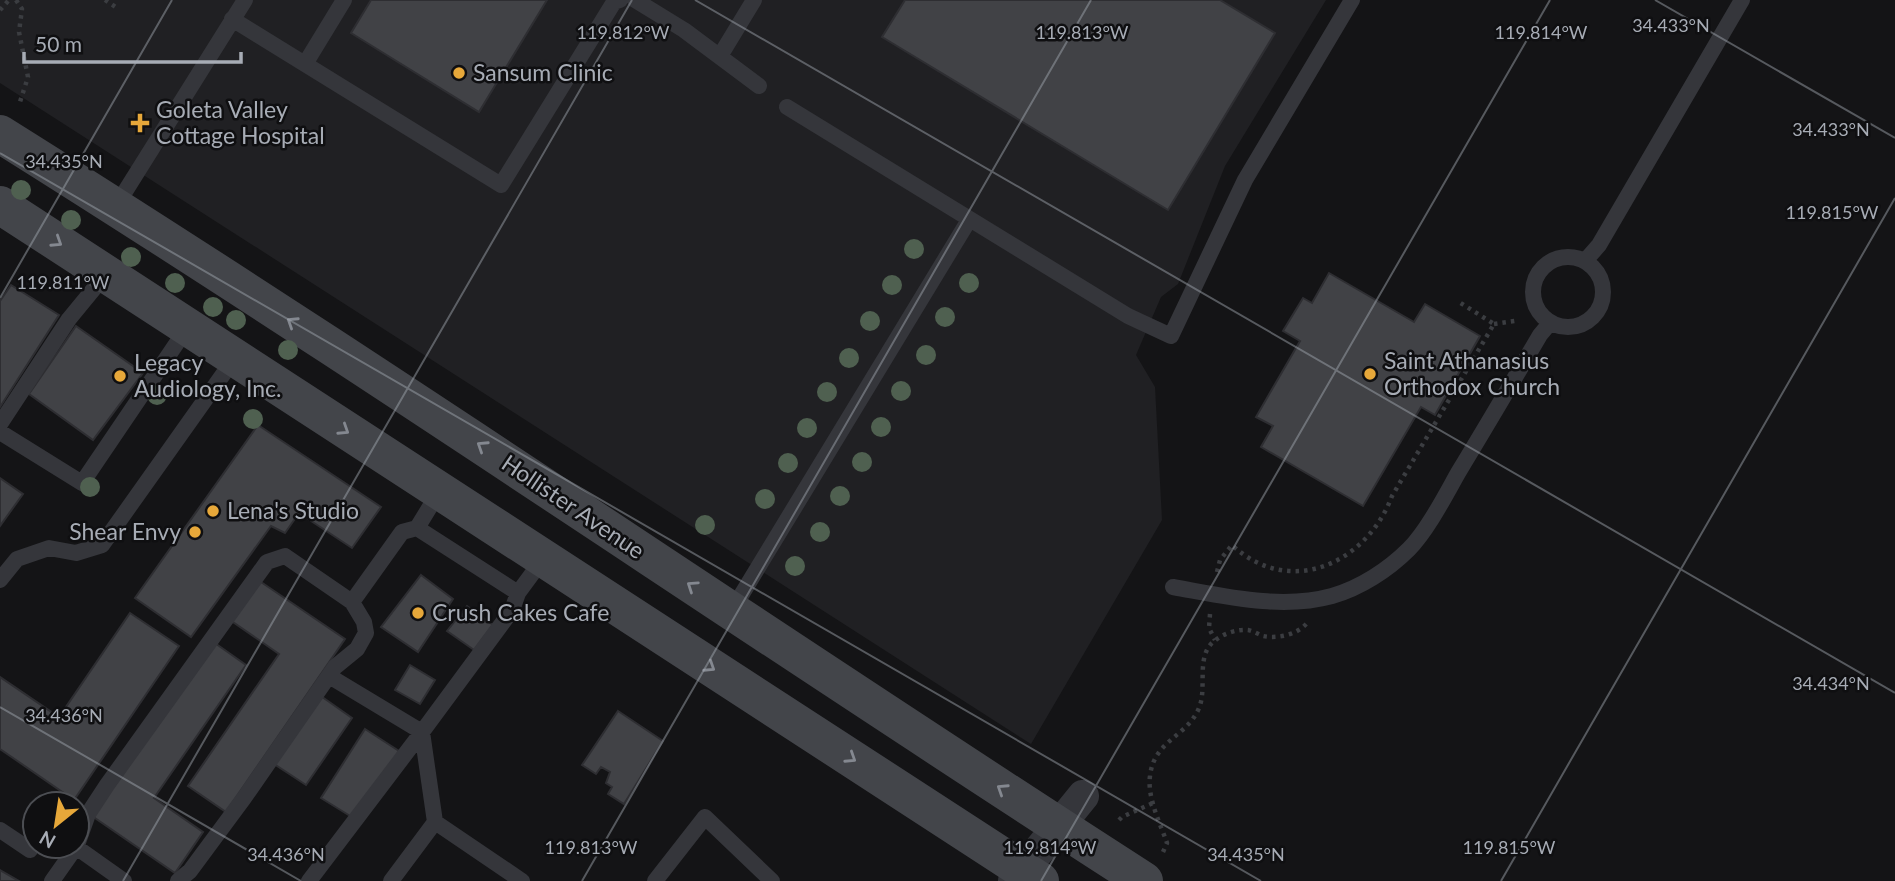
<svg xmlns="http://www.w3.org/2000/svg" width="1895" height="881" font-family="Lato,sans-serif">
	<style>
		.built { fill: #202023 }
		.building { fill: #414246; stroke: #2e2e32; stroke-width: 2 }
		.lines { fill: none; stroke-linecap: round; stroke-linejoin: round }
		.path { stroke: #3b3d41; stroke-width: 4.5; stroke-dasharray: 3.5 5; stroke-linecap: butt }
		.lane { stroke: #35363b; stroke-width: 16 }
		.street { stroke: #35363b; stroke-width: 32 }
		.secondary { stroke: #43454a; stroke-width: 38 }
		.tree { fill: #4f6050 }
		.oneway { stroke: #848890 }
		.ticks { fill: none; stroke: #a7acb5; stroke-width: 2; stroke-opacity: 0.45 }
		.poi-dot { fill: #e7a83a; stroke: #0f0f11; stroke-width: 2.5 }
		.labels { text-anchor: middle; stroke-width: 5; stroke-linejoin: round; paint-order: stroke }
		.poi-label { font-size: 23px; fill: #a7acb5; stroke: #0f0f11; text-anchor: start }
		.street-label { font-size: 23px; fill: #a7acb5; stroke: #0f0f11 }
		.ticks-label { font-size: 18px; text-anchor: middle; fill: #a7acb5; stroke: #0f0f11; stroke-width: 5; stroke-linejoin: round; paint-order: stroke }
	</style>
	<rect width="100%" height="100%" fill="#141416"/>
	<!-- built -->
	<path class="built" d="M0 0H1326L1225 166 1178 284 1161 297 1136 355 1155 387 1162 520 1031 744 0 83Z"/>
	<!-- building -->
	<path class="building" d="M371 0H547L479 112 351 33Z
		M905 0H1220L1275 33 1168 210 882 37Z
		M1329 273 1414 322 1425 304 1480 336 1435 415 1421 407 1363 506 1261 447 1273 426 1256 417 1300 341 1283 331 1303 298 1312 303Z
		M11 285 59 315 0 407V301Z
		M76 326 143 373 93 440 29 394Z
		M258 425 381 507 352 548 299 513 285 533 271 526 191 637 135 598Z
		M0 478 23 494 0 526Z
		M421 575 453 599 418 652 381 627Z
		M258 580 345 639 226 812 188 786 279 654 230 620Z
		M467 606 493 625 474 650 447 631Z
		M130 613 179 646 74 800 0 749V677L59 717Z
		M212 641 246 665 154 798 203 832 175 873 92 816Z
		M410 665 435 680 420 704 395 690Z
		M318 694 352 718 306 785 271 762Z
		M618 711 663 741 624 804 608 794 612 787 606 783 610 772 601 767 596 774 582 765Z
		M365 729 399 751 355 819 321 798Z
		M0 870 19 881H0Z"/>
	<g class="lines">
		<!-- path -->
		<path class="path" d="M16 0 22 9 19 32 28 77 19 105
			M105 0 117 8
			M0 10 9 0
			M1494 324 1515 321
			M1217 572 1220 560 1232 545C1290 599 1367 563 1392 496L1494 324 1459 302
			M1210 614 1209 628 1215 640
			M1119 820 1122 817 1153 803
			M1163 852 1167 843C1160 823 1147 797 1150 776 1154 740 1187 737 1199 708 1208 687 1194 653 1217 639 1225 633 1238 629 1248 630 1253 631 1258 634 1263 636 1277 639 1297 635 1307 623"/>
		<!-- lane -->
		<path class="lane" d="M635 0 684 30 759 86
			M232 19 501 185 614 2 620 0
			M720 56 754 0
			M305 64 344 0
			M787 107 1128 316 1171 336 1245 180 1352 0
			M116 206 245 0
			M1533 292a35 35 0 1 1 70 0a35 35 0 1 1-70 0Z
			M1585 261 1599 245 1742 0
			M0 424 69 319 106 274
			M0 432 82 483 187 328
			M0 580 17 559 49 548 76 553 102 545 234 359
			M1173 587C1224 596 1281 610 1332 596 1360 588 1388 570 1409 549 1427 531 1445 496 1458 473 1486 427 1513 381 1540 335L1550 323
			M518 593 543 559
			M731 612 969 220
			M329 676 422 732 512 610 518 593 417 528
			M422 732 435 822
			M0 830 30 850
			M77 845 88 814 107 785 267 562 285 556 352 602 402 532 417 528 439 492
			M52 881 76 847 124 881
			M178 881 190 871 244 798 335 667 357 649 366 633 364 622 352 602
			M309 881 422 732
			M391 881 435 822 522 881
			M655 881 705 817 772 881"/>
		<!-- street -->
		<path class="street" d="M1014 881 1083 796"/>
		<!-- secondary -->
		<path class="secondary" d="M0 134C386 376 761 635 1144 881
			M0 205 1040 881"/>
	</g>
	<!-- trees -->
	<g class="tree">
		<circle cx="21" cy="190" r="10"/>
		<circle cx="71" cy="220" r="10"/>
		<circle cx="914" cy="249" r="10"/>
		<circle cx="131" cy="257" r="10"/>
		<circle cx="175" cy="283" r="10"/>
		<circle cx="969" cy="283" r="10"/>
		<circle cx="892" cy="285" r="10"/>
		<circle cx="213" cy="307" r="10"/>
		<circle cx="945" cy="317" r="10"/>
		<circle cx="236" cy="320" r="10"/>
		<circle cx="870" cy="321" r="10"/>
		<circle cx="288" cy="350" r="10"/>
		<circle cx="926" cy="355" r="10"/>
		<circle cx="849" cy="358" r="10"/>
		<circle cx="901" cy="391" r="10"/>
		<circle cx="827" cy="392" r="10"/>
		<circle cx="157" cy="395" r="10"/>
		<circle cx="253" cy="419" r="10"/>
		<circle cx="881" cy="427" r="10"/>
		<circle cx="807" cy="428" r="10"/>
		<circle cx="862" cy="462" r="10"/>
		<circle cx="788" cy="463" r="10"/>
		<circle cx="90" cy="487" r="10"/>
		<circle cx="840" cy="496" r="10"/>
		<circle cx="765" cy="499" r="10"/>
		<circle cx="705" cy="525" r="10"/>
		<circle cx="820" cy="532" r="10"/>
		<circle cx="795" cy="566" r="10"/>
	</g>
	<!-- one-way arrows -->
	<defs><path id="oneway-chevron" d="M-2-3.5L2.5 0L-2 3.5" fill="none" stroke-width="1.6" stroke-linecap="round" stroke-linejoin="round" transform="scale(1.75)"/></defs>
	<g class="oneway">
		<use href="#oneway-chevron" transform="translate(57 242) rotate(33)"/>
		<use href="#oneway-chevron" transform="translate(292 322) rotate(-147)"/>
		<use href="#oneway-chevron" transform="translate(344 430) rotate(33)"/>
		<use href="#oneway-chevron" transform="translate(482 446) rotate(-147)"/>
		<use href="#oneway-chevron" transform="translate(692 586) rotate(-146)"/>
		<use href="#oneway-chevron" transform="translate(710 667) rotate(33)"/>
		<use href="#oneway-chevron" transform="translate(851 758) rotate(33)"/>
		<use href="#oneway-chevron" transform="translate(1002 789) rotate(-147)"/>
	</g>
	<!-- ticks -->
	<path class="ticks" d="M695 0 1895 693M1655 0 1895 138M0 153 1261 881M0 298 172 0M0 707 301 881M123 881 632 0M582 881 1091 0M1041 881 1550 0M1501 881 1895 198"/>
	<!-- markers -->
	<g class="poi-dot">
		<circle cx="459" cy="73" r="7"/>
		<path d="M136.5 112.5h7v7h7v7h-7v7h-7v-7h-7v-7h7z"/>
		<circle cx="1370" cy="374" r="7"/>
		<circle cx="120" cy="376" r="7"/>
		<circle cx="213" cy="511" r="7"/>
		<circle cx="195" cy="532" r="7"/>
		<circle cx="418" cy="613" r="7"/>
	</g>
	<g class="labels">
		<!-- poi labels -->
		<g class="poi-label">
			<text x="473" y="81">Sansum Clinic</text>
			<text x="156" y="118">Goleta Valley<tspan x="156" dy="26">Cottage Hospital</tspan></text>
			<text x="1384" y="369">Saint Athanasius<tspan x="1384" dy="26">Orthodox Church</tspan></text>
			<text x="134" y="371">Legacy<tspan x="134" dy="26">Audiology, Inc.</tspan></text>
			<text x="227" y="519">Lena's Studio</text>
			<text x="181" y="540" text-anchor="end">Shear Envy</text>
			<text x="432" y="621">Crush Cakes Cafe</text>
		</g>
		<!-- street labels -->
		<g class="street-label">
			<text transform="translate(573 507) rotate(34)" y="8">Hollister Avenue</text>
		</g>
	</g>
	<g class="ticks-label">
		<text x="1671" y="32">34.433°N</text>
		<text x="1541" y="39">119.814°W</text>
		<text x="623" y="39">119.812°W</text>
		<text x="1082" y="39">119.813°W</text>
		<text x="1831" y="136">34.433°N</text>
		<text x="64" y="168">34.435°N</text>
		<text x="1832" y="219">119.815°W</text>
		<text x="63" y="289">119.811°W</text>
		<text x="1831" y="690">34.434°N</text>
		<text x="64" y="722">34.436°N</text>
		<text x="591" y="854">119.813°W</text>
		<text x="1050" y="854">119.814°W</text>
		<text x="1509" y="854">119.815°W</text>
		<text x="286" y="861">34.436°N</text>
		<text x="1246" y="861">34.435°N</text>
	</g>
	<!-- north arrow -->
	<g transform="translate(56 825) rotate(210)"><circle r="33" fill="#0f0f11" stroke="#4c4e53" stroke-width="2"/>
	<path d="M0-5L12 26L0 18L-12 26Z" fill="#e7a83a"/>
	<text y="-10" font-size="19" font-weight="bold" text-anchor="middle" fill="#a7acb5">N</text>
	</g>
	<!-- scale -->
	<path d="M24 52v10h217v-10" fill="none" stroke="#a7acb5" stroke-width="3.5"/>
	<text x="35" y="52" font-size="21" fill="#a7acb5" stroke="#0f0f11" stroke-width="5" paint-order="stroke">50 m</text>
</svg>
